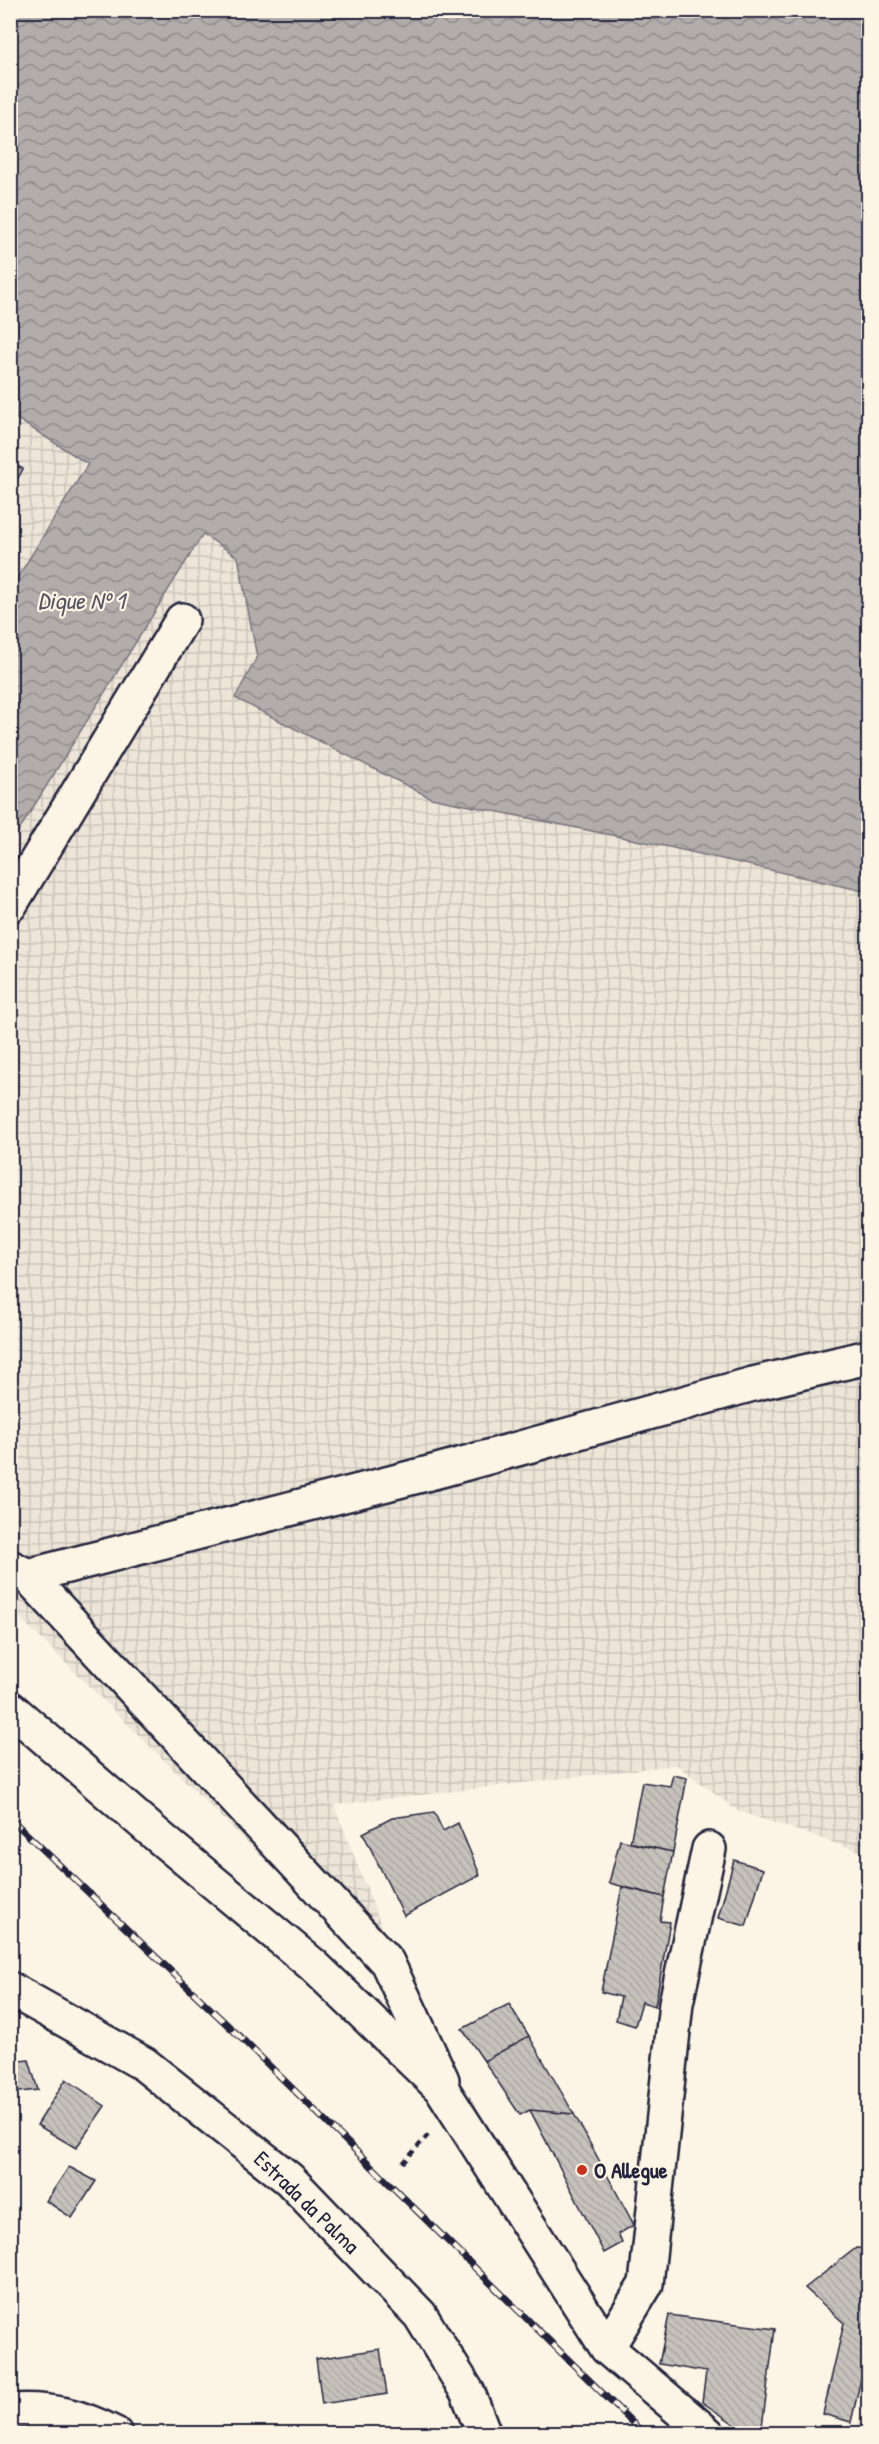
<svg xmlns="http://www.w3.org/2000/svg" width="879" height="2444" font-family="'Patrick Hand',sans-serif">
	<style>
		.industrial { fill: url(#industrial-grid) }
		.water { fill: url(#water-waves); stroke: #78757e; stroke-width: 1.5 }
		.building { fill: url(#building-back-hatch); stroke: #22223b; stroke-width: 1.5 }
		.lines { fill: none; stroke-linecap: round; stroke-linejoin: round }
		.minor-casing { stroke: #22223b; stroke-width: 38 }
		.path { stroke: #22223b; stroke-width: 4; stroke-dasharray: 6 4.5; stroke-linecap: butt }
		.minor { stroke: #fcf5e5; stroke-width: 33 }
		.rail-casing { stroke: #22223b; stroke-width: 7 }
		.rail { stroke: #fcf5e5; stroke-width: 4.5; stroke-dasharray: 14; stroke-linecap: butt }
		.poi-dot { fill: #c8321e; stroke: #fcf5e5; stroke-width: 2 }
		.labels { text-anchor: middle; stroke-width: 4.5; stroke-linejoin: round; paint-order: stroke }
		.poi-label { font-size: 22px; font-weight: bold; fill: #22223b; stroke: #fcf5e5; text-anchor: start }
		.street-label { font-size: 22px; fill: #22223b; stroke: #fcf5e5 }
		.water-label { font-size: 24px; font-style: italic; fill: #545362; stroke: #fcf5e5 }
	</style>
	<defs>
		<pattern id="industrial-grid" width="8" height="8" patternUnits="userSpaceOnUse" patternTransform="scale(1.5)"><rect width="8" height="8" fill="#ece5d8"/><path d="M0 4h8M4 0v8" fill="none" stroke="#cac4ba"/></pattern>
		<pattern id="water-waves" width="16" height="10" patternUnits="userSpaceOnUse" patternTransform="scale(1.5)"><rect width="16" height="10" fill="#b2adab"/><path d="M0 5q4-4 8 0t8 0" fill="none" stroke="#908c8c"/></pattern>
		<pattern id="building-back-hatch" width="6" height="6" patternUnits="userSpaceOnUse" patternTransform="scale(1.5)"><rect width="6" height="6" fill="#c6c1bb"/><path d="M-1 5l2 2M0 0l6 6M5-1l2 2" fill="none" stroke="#aaa6a2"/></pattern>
	</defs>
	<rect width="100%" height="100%" fill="#fcf5e5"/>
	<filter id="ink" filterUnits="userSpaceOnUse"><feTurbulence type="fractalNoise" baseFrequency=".0167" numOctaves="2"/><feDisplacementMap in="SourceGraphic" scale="12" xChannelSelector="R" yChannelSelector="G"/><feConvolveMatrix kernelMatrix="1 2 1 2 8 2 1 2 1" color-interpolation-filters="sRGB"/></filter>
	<g filter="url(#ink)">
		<!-- industrial -->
		<path class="industrial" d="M10 415 239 556 660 845 868 892V1854L738 1811 677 1765 334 1805 385 1935 350 1944 11 1609Z
			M868 2382V2433H856Z"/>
		<!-- water -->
		<path class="water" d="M11 10 868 11V892L660 845 431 798 235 698 257 657 238 557 203 534 11 843V588L88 464 11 415Z"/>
		<!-- building -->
		<path class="building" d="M10 462 23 469 10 492Z
			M673 1775 687 1778 673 1852 630 1843 642 1782 670 1786Z
			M434 1812 443 1831 458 1823 480 1875 404 1916 363 1833 392 1818Z
			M620 1840 673 1852 664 1897 609 1883Z
			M734 1860 763 1869 746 1926 718 1918Z
			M622 1887 664 1897 660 1921 670 1922 655 2006 642 2002 635 2026 616 2020 621 1997 601 1992Z
			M509 2004 529 2036 484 2061 462 2029Z
			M529 2036 574 2114 530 2110 520 2115 484 2061Z
			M29 2060 38 2090 10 2093V2062Z
			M66 2079 105 2106 76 2148 37 2125Z
			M530 2110 574 2114 634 2225 618 2234 622 2243 604 2253Z
			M69 2167 96 2181 72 2218 46 2201Z
			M856 2248 868 2249V2349L851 2422 823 2414 844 2323 805 2288Z
			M669 2315 775 2329 761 2434H749L702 2402 706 2372 659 2364Z
			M380 2349 387 2394 322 2404 316 2359Z"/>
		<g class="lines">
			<defs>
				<path id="minor" d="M10 905 182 620
					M10 1567 28 1576 441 1470 753 1384 868 1357
					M28 1576 387 1962 442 2080
					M10 1708 158 1836 313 1965 442 2089 607 2348 708 2434
					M10 1989 144 2064 289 2179 420 2315 468 2393 484 2434
					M607 2348 646 2284 676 2003 709 1849
					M10 2411C50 2408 80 2416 115 2434"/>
			</defs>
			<!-- minor casing -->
			<use href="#minor" class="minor-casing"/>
			<!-- path -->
			<path class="path" d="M403 2163 430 2133"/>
			<!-- minor -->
			<use href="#minor" class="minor"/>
			<defs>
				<path id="rail" d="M10 1818 238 2035 644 2434"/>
			</defs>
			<!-- rail casing -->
			<use href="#rail" class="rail-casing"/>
			<!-- rail -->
			<use href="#rail" class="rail"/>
		</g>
	</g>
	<!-- markers -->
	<circle class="poi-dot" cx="582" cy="2170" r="6"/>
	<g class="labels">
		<!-- poi labels -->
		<g class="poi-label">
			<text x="594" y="2178">O Allegue</text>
		</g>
		<!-- street labels -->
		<g class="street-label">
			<text transform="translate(307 2202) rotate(44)" y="8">Estrada da Palma</text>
		</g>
		<!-- water labels -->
		<g class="water-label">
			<text x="81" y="609">Dique Nº 1</text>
		</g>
	</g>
	<!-- margin -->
	<rect width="879" height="2444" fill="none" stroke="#fcf5e5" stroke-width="36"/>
	<rect x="18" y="18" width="843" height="2408" fill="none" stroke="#22223b" stroke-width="2" filter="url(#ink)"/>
</svg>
